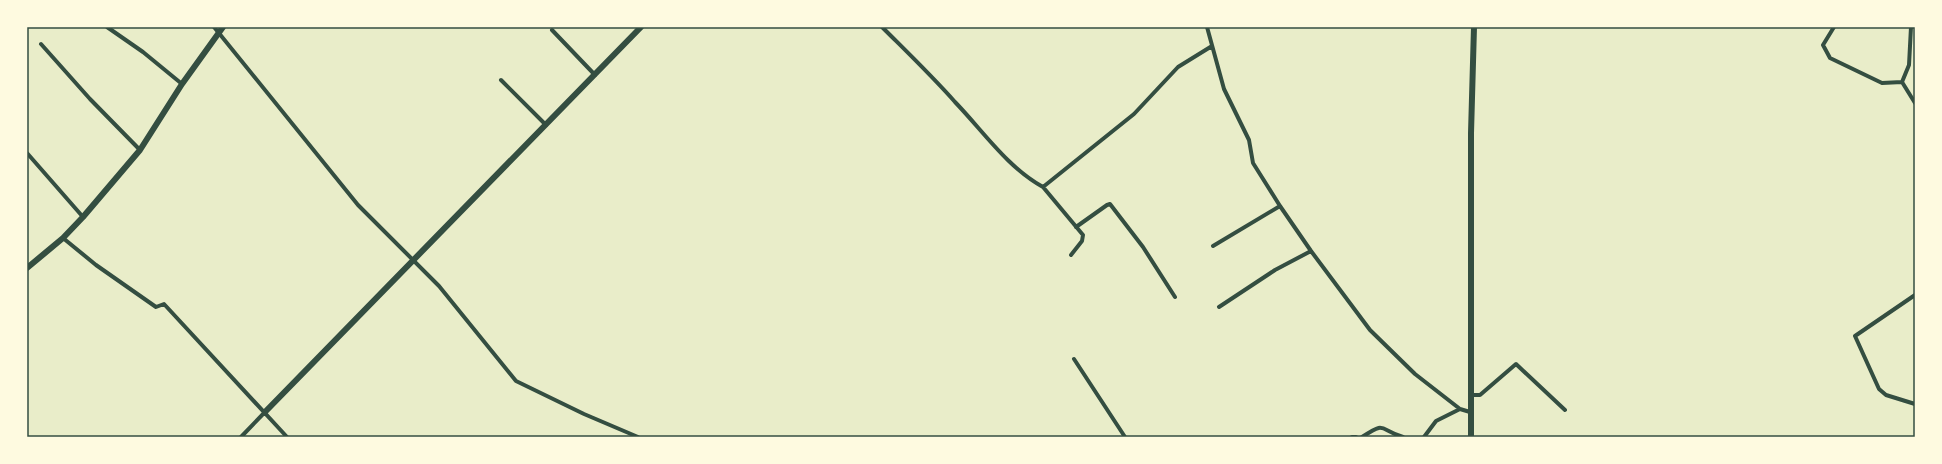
<svg xmlns="http://www.w3.org/2000/svg" width="1942" height="464" font-family="'Varela Round',sans-serif">
	<style>
		.lines { fill: none; stroke-linecap: round; stroke-linejoin: round }
		.minor { stroke: #344e41; stroke-width: 4 }
		.tertiary { stroke: #344e41; stroke-width: 6 }
		.neatline { fill: none; stroke: #344e41; stroke-width: 1.5 }
	</style>
	<rect width="100%" height="100%" fill="#e9edc9"/>
	<g class="lines">
		<!-- minor -->
		<path class="minor" d="M107 27 143 52 182 84
			M214 27 358 205 439 286 516 381 584 414 638 437
			M882 27C907 52 932 76 955 102 983 131 1007 167 1043 187L1134 114 1178 67 1212 46
			M1207 27 1224 89 1249 140 1253 163 1280 206 1311 251 1370 330 1415 374 1460 409 1470 412
			M1834 27 1823 45 1830 58 1882 83 1902 82 1915 103
			M552 30 595 75
			M41 44 90 99 140 150
			M501 80 546 125
			M1902 82 1909 65 1911 27
			M27 153 83 217
			M1043 187 1083 235 1082 241 1071 255
			M1076 227 1107 205 1110 204 1143 247 1175 297
			M63 238 96 265 156 307 164 304 287 437
			M1213 246 1280 206
			M1915 295 1855 336 1879 389 1886 395 1915 404
			M1219 307 1275 270 1311 251
			M1074 359 1125 437
			M1470 395H1480L1516 364 1565 410
			M241 437 265 412
			M1352 437H1356
			M1362 437C1387 421 1378 429 1403 437
			M1424 437 1436 421 1460 409"/>
		<!-- tertiary -->
		<path class="tertiary" d="M27 268 63 238 83 217 140 150 182 84 223 27
			M265 412 641 27
			M1471 437V133L1474 27"/>
	</g>
	<!-- border -->
	<rect width="1942" height="464" fill="none" stroke="#fefae0" stroke-width="56"/>
	<rect x="28" y="28" width="1886" height="408" class="neatline"/>
</svg>
